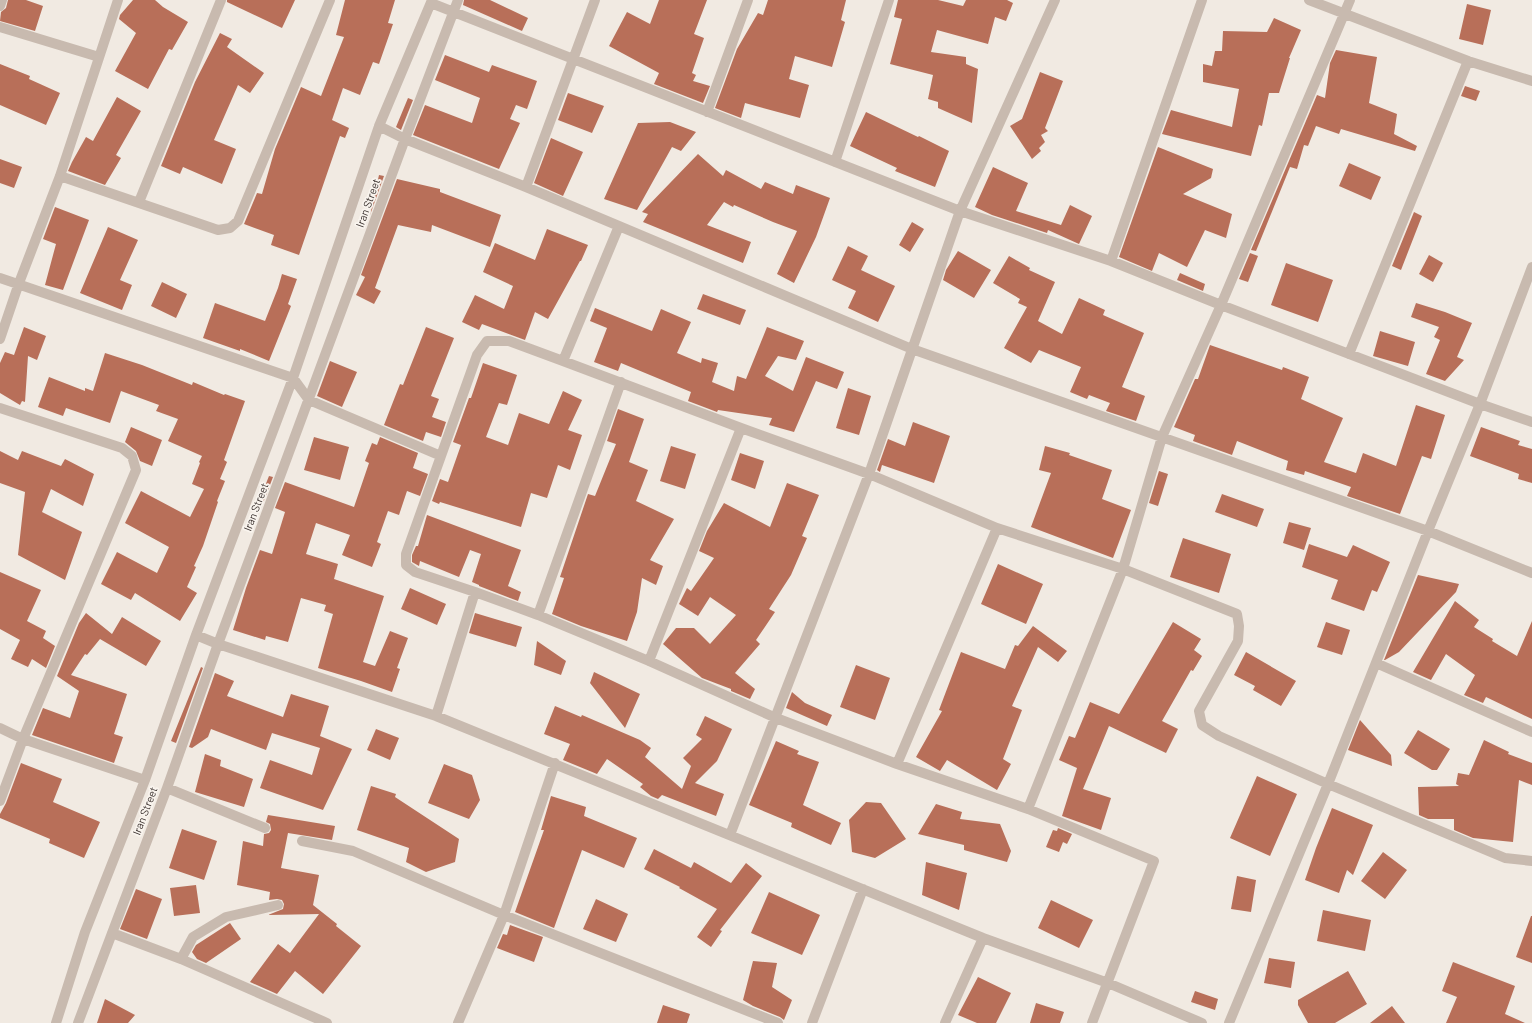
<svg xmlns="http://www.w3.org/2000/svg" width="1532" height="1023" font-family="Barlow,sans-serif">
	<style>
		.building { fill: #b86f59 }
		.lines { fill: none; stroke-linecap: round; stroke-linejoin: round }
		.minor { stroke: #c8baaf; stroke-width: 10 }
		.labels { text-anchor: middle; stroke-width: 3.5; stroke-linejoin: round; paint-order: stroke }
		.street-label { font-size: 11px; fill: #382f2c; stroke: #f9f4ee }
	</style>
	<rect width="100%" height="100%" fill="#f1eae2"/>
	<!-- building -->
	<path class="building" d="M8 0H26L43 6 35 31 0 21 1 12 6 8Z
		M133 0H155L163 7 188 22 172 50 169 49 148 89 115 71 136 33 119 19 120 15Z
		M227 0H295L282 28 227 2Z
		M345 0H395L388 23 393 24 379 64 373 62 360 95 343 88 332 120 349 128 345 138 340 136 299 255 271 245 274 235 244 224 257 193 262 194 275 149 301 87 321 96 344 37 336 35Z
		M464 0H490L528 18 522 31 463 5Z
		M659 0H707L694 34 704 38 692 73 696 75 693 81 710 86 703 103 654 84 659 73 609 46 627 12 650 24Z
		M768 0H846L841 20 845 22 832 67 795 56 789 79 809 85 800 118 745 103 741 118 715 108 737 49 758 13 763 15Z
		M898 0H938L963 6 966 0H1007L1013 3 1006 21 995 17 988 44 937 30 931 52 966 57V64L978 69 972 123 938 108V102L928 99 933 75 890 64 902 19 894 17Z
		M1467 4 1491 10 1483 45 1459 39Z
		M1274 18 1301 30 1289 58H1290L1279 93H1269L1262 126 1259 125 1251 156 1162 134 1171 110 1232 127 1239 89 1203 82V64L1212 66 1215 51H1222L1223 31 1267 32Z
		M220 33 232 39 227 47 264 73 250 93 238 85 214 140 236 149 222 184 183 167 180 174 161 166 195 82Z
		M1336 50 1377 57 1369 103 1397 114 1394 134 1417 146 1415 151 1341 129 1339 134 1316 126 1308 146 1304 145 1297 169 1290 167 1256 251 1251 250 1317 95 1325 98 1330 63Z
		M445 55 489 72 492 65 537 81 527 109 516 105 510 119 520 123 499 169 413 135 425 105 472 123 480 98 435 80Z
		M0 64 30 76 29 79 60 93 46 125 0 105Z
		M1040 72 1063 81 1045 128 1048 131 1041 135 1045 142 1039 148 1041 151 1032 159 1010 126 1022 119Z
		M1465 86 1480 91 1476 101 1461 96Z
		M568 93 604 106 592 133 558 120Z
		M117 97 141 111 116 155 121 158 105 185 68 171 72 162 86 137 93 141Z
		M408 98 413 100 401 130 396 127Z
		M866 112 918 137 919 136 949 151 935 187 895 171 897 168 850 146Z
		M670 122 696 132 681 151 672 147 637 210 604 199 638 123Z
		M551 138 583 152 563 196 534 183Z
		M1158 147 1213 169 1211 178 1183 194 1232 214 1226 238 1205 230 1187 267 1159 253 1152 271 1119 257Z
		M698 154 723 176 726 170 761 189 765 182 793 194 796 185 830 198 816 237 794 283 777 274 797 231 773 222 734 205 733 207 724 202 707 225 751 242 743 263 643 222 648 214 642 212Z
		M0 159 22 167 14 188 0 183Z
		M1349 163 1381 177 1371 200 1339 186Z
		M993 167 1028 183 1016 211 1061 225 1070 205 1092 216 1079 244 1048 230 1047 233 992 215 975 207Z
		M379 175 384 176 370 215Z
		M397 179 440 189V192L501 215 490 247 432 225 431 232 398 225 375 288 381 291 374 304 356 295 365 277 361 275Z
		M55 207 89 220 63 290 45 285 56 244 43 239Z
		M1414 212 1422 216 1401 270 1392 266Z
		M912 222 924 229 910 252 899 245Z
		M108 227 138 240 120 280 132 285 122 310 80 293Z
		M547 229 588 245 581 261H580L548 319 535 312 525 340 482 324 479 330 462 322 475 295 504 309 513 286 483 272 495 243 535 260Z
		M848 246 868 256 861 270 895 286 878 322 848 308 856 291 832 280Z
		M958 251 991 270 974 298 943 280 946 270Z
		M1250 253 1258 256 1248 282 1239 279Z
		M1429 255 1443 263 1433 282 1419 274Z
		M1009 256 1030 268 1029 270 1055 282 1038 321 1062 334 1079 298 1105 310 1103 315 1144 333 1122 387 1145 396 1136 421 1106 411 1110 403 1089 395 1087 399 1070 392 1081 367 1039 350 1031 363 1004 348 1027 307 1018 303 1020 299 993 283Z
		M1286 263 1333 280 1318 322 1271 305Z
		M1180 273 1205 284 1203 291 1177 280Z
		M282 274 297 279 288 304 291 306 269 361 240 349V351L203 338 215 303 265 321 278 288Z
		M162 282 187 294 176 318 151 306Z
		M703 294 746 310 740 325 697 309Z
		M1416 303 1445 312 1472 323 1457 357 1464 360 1445 381 1426 374 1440 340 1434 337 1439 327 1411 317Z
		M595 308 652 331 661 309 691 322 677 353 701 363 702 358 718 363 712 382 734 391 737 376 746 379 767 327 804 341 796 360 778 356 765 376 793 391 806 357 844 372 837 389 816 381 794 432 769 425 772 418 718 410 717 412 688 401 691 392 621 363 618 371 594 362 607 328 590 321Z
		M24 327 46 336 37 360 28 356 25 402 22 401 20 405 0 393V363L5 352 14 355Z
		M426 327 454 338 431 396 439 399 432 417 446 422 441 437 426 432 423 441 384 425 400 384 403 385Z
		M1380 331 1415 342 1408 366 1373 356Z
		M1210 345 1282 370 1283 367 1309 377 1301 399 1343 418 1324 462 1356 473 1363 453 1396 466 1416 405 1445 415 1431 459 1422 456 1400 514 1347 496 1351 487 1305 471 1304 475 1286 470 1288 461 1237 441 1232 455 1193 441 1195 435 1174 427 1195 379H1198Z
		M105 353 142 365 192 385 193 382 224 395 225 394 245 401 224 460 227 462 220 479 225 481 217 501 218 502 203 546 194 566 196 567 187 587 197 593 180 621 135 593 131 600 101 584 117 552 157 573 169 547 125 523 141 491 190 517 204 489 192 484 200 463 199 462 202 456 168 441 178 419 156 411 159 405 121 391 110 423 66 408 63 416 38 407 49 377 85 391V388L93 391Z
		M330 361 357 372 342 407 317 396Z
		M483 363 517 375 507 405 499 403 486 437 508 445 519 413 549 424 563 391 582 400 568 430 582 435 570 470 558 465 547 498 531 493 521 527 440 502 439 504 432 501 440 479 448 482 461 445 453 442 469 398H471Z
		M848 388 871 396 859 435 836 428Z
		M618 409 644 419 629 462 648 470 636 501 674 519 650 560 663 566 656 585 642 578 637 612 627 641 581 626 552 614 564 578 560 577 588 494 595 496 616 444 607 441Z
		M913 422 950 436 934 483 882 465 880 472 877 470 888 439 905 446Z
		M131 427 162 440 152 466 140 461 136 451 125 442Z
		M1481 427 1520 441 1518 445 1532 449V483L1518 479 1519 474 1470 456Z
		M314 437 349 447 340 480 304 470Z
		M380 437 418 453 413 468 428 474 420 496 407 491 399 515 388 511 377 542 381 544 372 567 342 555 350 535 316 523 306 554 338 564 334 579 384 596 363 662 375 666 390 631 408 638 397 668 400 669 392 692 361 681 318 668 333 614 324 611 326 605 301 598 288 642 266 636 265 640 233 630 246 588 260 550 272 554 285 512 275 508 285 482 354 507 369 463 365 461 372 443 377 445Z
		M671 446 696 454 685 489 660 481Z
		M1045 446 1070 453 1069 455 1112 470 1102 499 1131 510 1113 558 1031 527 1051 473 1039 470Z
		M0 451 18 460 22 451 61 466 65 459 94 474 83 506 51 489 42 512 82 532 65 580 18 555 25 492 0 483Z
		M740 453 764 461 755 489 731 480Z
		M1159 471 1168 474 1158 506 1149 503Z
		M269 476 273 477 263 503 259 501Z
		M787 483 819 495 802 536 807 538 791 575 769 609 775 612 756 640 760 644 735 673 755 689 750 699 731 691V689L702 678 663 644 676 628H694L710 644 736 615 710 597 698 616 679 604 687 588 691 591 714 558 699 551 707 531 724 503 770 527Z
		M1222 494 1264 509 1257 527 1215 512Z
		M427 515 521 550 508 586 521 592 518 601 479 586V585L472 582 481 554 470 550 459 577 420 561 419 566 412 562V555L416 546H418Z
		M1289 522 1311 528 1304 550 1283 543Z
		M1183 538 1231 554 1219 593 1170 577Z
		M1309 544 1347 557 1353 545 1390 562 1377 592 1372 590 1364 611 1331 599 1338 580 1302 567Z
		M998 564 1043 584 1026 624 981 604Z
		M0 572 41 590 27 621 46 631 43 638 55 646 46 668 32 659 28 667 11 659 20 640 0 629Z
		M1418 575 1459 584 1456 592 1399 652 1385 660H1384Z
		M410 588 446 604 437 625 401 609Z
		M1455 601 1479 620 1474 627 1493 639 1492 641 1517 656 1532 621V719L1486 697 1483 703 1464 695 1475 675 1446 654 1431 680 1413 672Z
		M86 613 112 634 122 617 161 641 146 666 100 639 87 655 85 654 71 675 127 694 114 734 123 737 114 763 32 735 43 708 70 718 79 691 57 676 79 623Z
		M475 613 522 627 516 647 469 633Z
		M1173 622 1201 639 1194 650 1202 656 1193 671 1191 670 1162 721 1178 729 1166 753 1109 726 1083 789 1111 798 1101 830 1062 816 1077 768 1059 760 1069 736 1075 738 1090 702 1119 714Z
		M1326 622 1350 630 1342 655 1317 647Z
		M1033 626 1067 651 1058 662 1038 647 1012 706 1022 710 1003 759 1011 764 997 790 947 760 940 771 916 757 942 711 939 710 961 652 1005 669 1015 645 1018 646Z
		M537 641 566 661 561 675 534 665Z
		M1246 652 1296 681 1281 706 1253 690 1255 686 1234 675Z
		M856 665 890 678 875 720 840 707Z
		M201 667 203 668 176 743 171 741Z
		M594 672 640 694 625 728 590 683Z
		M215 673 234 681 227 696 283 717 291 694 329 706 320 736 352 749 323 810 260 788 270 760 312 775 320 748 272 733 266 750 211 729 208 737 192 748 189 747Z
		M792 692 805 703 832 715 827 726 786 708Z
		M555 706 581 717 582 715 640 740 651 748 645 757 682 789 691 766 683 758 702 739 696 735 705 716 732 729 717 761 695 783 724 794 716 816 662 795 658 799 651 796 640 787 643 784 607 759 597 774 563 760 570 744 544 734Z
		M1360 720 1391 755 1392 766 1348 750Z
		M376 729 399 738 390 760 367 750Z
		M1418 730 1450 749 1437 770H1432L1404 753Z
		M1484 740 1509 752 1508 754 1532 763V785L1519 780 1513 842 1473 838 1454 830V819H1428L1419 815 1418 787 1459 786 1456 784 1458 773 1469 775Z
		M776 741 799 751 797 754 819 762 803 805 841 823 831 845 791 827 792 823 749 805Z
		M205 754 221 760 220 766 253 779 244 807 195 792Z
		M21 763 62 779 53 802 100 822 84 858 49 843 50 839 0 818V814L6 803Z
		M444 764 472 775 480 800 469 819 428 803Z
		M1257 776 1297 794 1270 856 1230 838Z
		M371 786 396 794 395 797 459 839 455 862 426 872 406 862 409 848 357 830Z
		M551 796 586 807 584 816 637 838 624 868 582 850 554 928 515 912 544 830H541Z
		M866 802 881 803 906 839 875 858 852 852 849 820Z
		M936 804 962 812 960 819 1000 824 1011 851 1007 862 964 850V845L918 834Z
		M1332 808 1373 825 1353 875 1347 870 1339 893 1305 880 1316 848Z
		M268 815 335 826 332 840 288 833 281 868 319 875 313 905 337 924 336 926 361 946 323 994 295 971 277 994 250 982 278 944 290 953 319 914 268 915 283 909 284 904 282 900 277 899 269 900 270 892 237 885 243 841 263 846 264 834 269 833 271 830 270 824 266 822Z
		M1058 828 1072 834 1067 844 1063 842 1059 852 1046 847 1053 830 1057 831Z
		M182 829 217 841 204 880 169 868Z
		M654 849 691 868 694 862 731 883 746 863 762 876 720 930 722 931 711 947 697 937 717 909 679 888 680 887 644 869Z
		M1383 852 1407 870 1385 899 1361 881Z
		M926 862 967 873 959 910 922 895Z
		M1237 876 1256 880 1251 912 1231 909Z
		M196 885 200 913 174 916 170 888Z
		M136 889 162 899 147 939 120 929Z
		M769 892 820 915 802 955 751 933Z
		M596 899 628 914 616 942 583 929Z
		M1051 900 1093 920 1079 948 1038 928Z
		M1323 910 1371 920 1365 951 1317 941Z
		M1531 916H1532V963L1516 957Z
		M230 923 241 939 206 963 197 959 192 952 196 945Z
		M510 925 543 937 534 962 497 948 503 934 507 935Z
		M1269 958 1295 962 1291 988 1264 983Z
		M753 961 777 963 772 987 792 1000 784 1020 780 1017 753 1006 743 1000Z
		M1453 962 1515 986 1505 1014 1525 1023H1446L1457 997 1442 991Z
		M1348 971 1367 1004 1335 1023H1308L1298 1005V1000Z
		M978 977 1011 993 996 1023H977L958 1015Z
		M1195 991 1218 999 1215 1010 1191 1002Z
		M105 999 135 1015 128 1023H97Z
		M1036 1003 1064 1012 1060 1023H1030Z
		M663 1005 690 1014 687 1023H657Z
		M1392 1006 1405 1023H1370Z"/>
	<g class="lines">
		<!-- minor -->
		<path class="minor" d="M1309 0 1468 61 1532 81
			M431 3 960 211 1111 261 1221 305 1480 404 1532 422
			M0 6 2 0
			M0 27 99 57
			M707 112 748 0
			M379 126 405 139 526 187 912 349 1428 531 1532 573
			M835 162 889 0
			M60 176 218 230 230 228 238 221 330 0
			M526 187 595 0
			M139 202 221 0
			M1111 261 1202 0
			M0 278 293 378 309 400 441 456
			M0 339 19 283 60 176 118 0
			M1349 354 1468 61
			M563 361 619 226
			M0 408 122 448 132 456 136 470 23 739 0 801
			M538 615 621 382
			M196 635 218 644 436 716 983 938 1108 983 1202 1023
			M649 661 741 428
			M1376 663 1532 732
			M436 716 475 592
			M0 728 23 739 145 780
			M897 764 997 528
			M167 788 265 828
			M1028 809 1123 569 1162 437 1221 305 1350 0
			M730 835 869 474 960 211 1055 0
			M302 841 353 851 504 915 778 1023
			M112 933 181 959 327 1023
			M181 959 193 937 226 917 278 905
			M56 1023 85 932 145 780 196 635 293 378 379 126 432 0
			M78 1023 167 788 218 644 405 139 458 0
			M458 1023 504 915 555 763
			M812 1023 863 889
			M945 1023 983 938
			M1092 1023 1154 861 1028 809 897 764 776 718 649 661 538 615 475 592 415 572 406 565V554L477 355 487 341H509L563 361 741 428 869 474 997 528 1123 569 1237 614 1239 626 1238 641 1199 711 1202 725 1219 736 1328 784 1505 858 1532 861
			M1229 1023 1328 784 1428 531 1480 404 1532 267"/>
	</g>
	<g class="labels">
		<!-- street labels -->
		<g class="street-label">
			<text transform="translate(368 203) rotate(-70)" y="4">Iran Street</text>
			<text transform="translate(256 507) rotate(-69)" y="4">Iran Street</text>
			<text transform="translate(145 811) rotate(-69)" y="4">Iran Street</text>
		</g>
	</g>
</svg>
